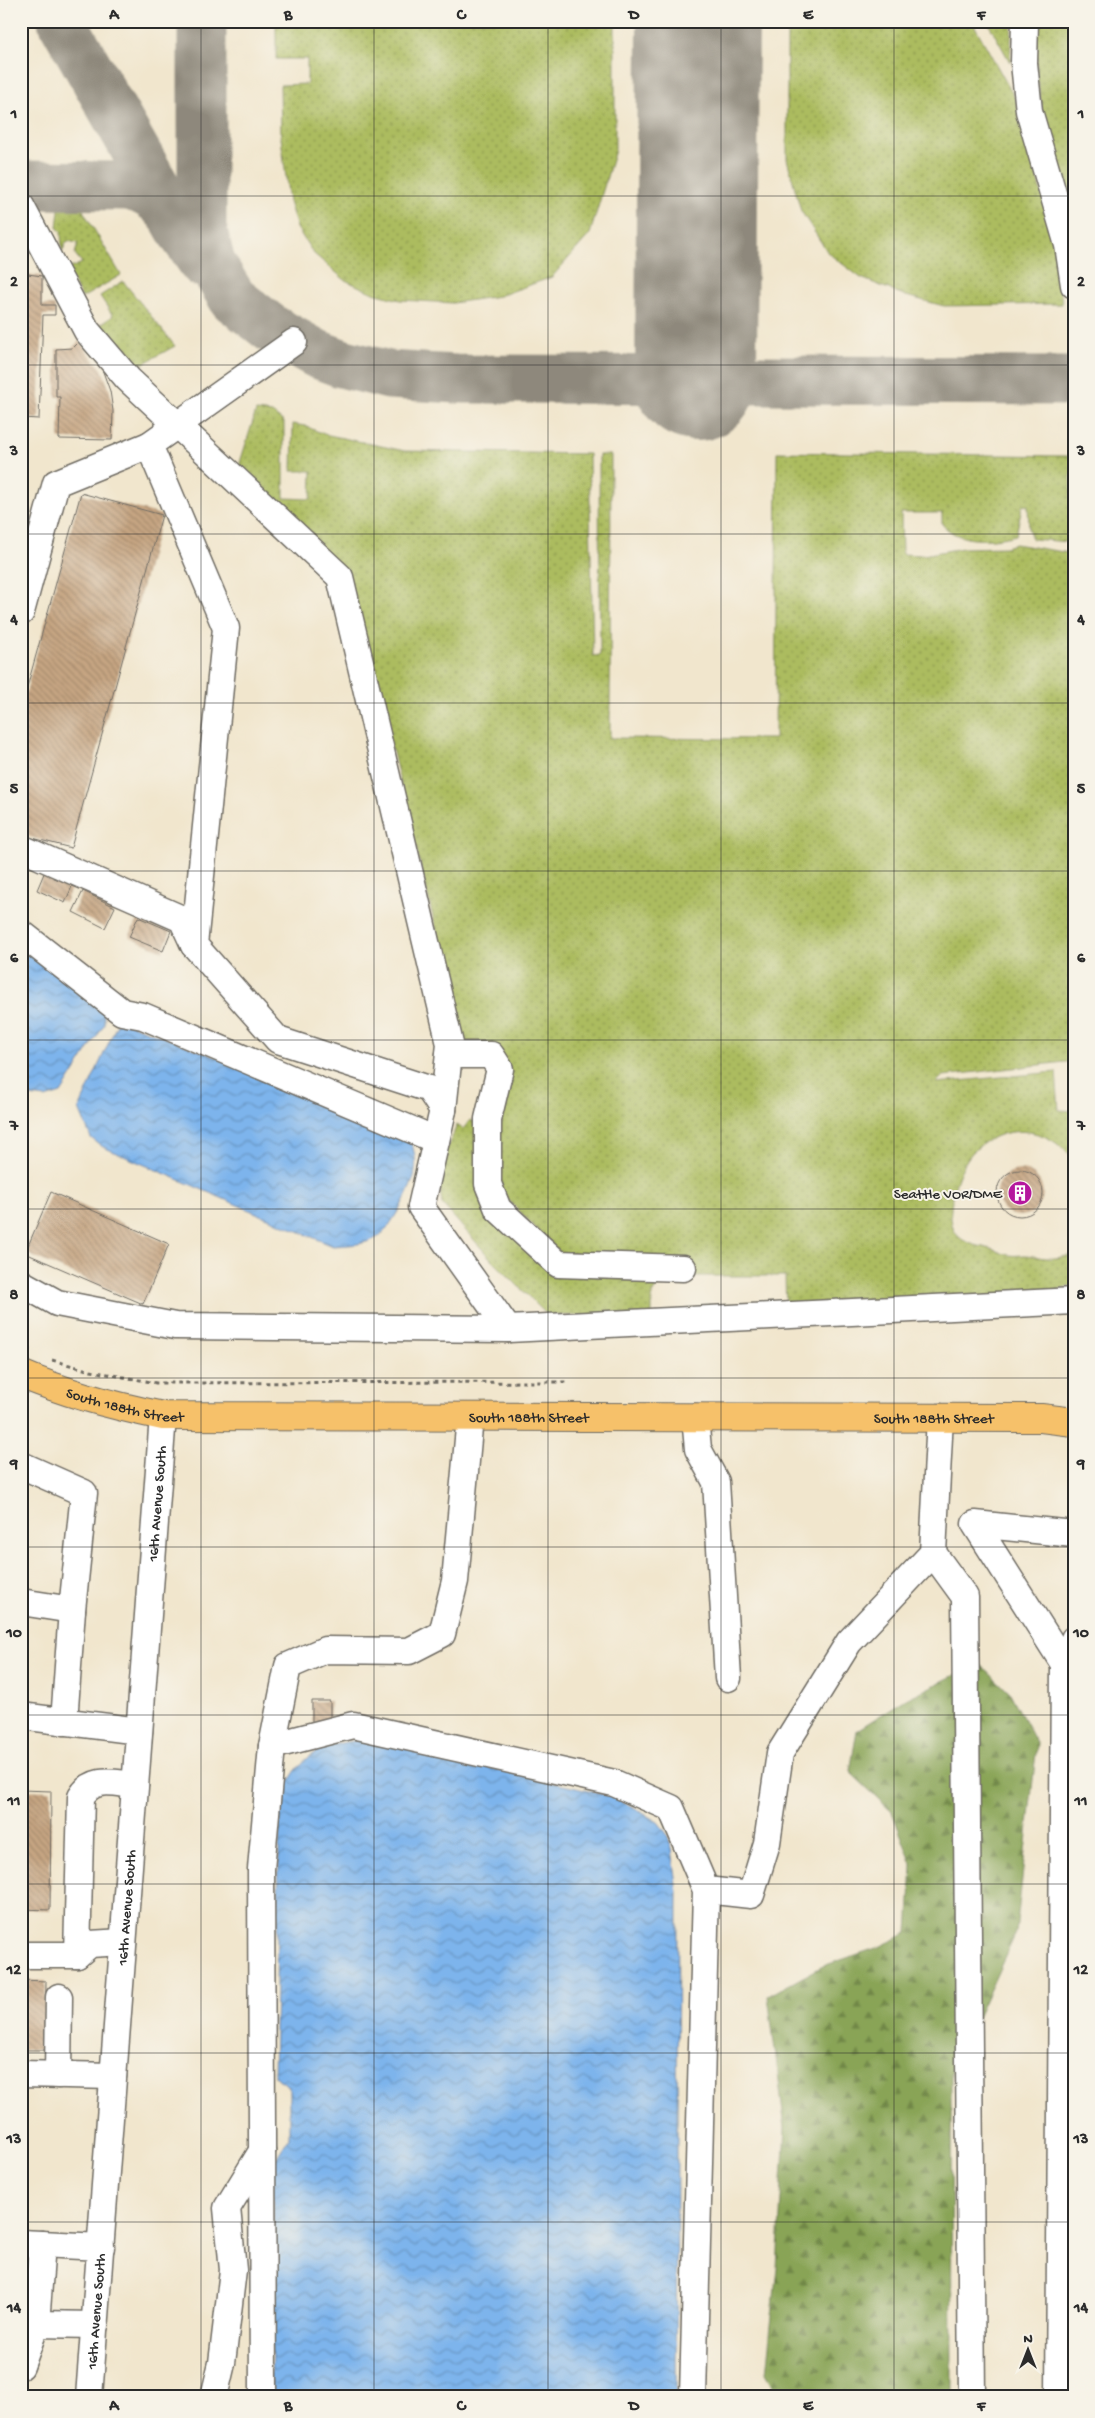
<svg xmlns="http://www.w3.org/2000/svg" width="1095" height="2418" font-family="'Gochi Hand',sans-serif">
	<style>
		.grass { fill: url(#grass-dots); stroke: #6c7445 }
		.forest { fill: url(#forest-firs); stroke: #5a6840 }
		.water { fill: url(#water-waves); stroke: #54708c }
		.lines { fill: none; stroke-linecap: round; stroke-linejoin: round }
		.taxiway { stroke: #8e887c; stroke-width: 49 }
		.runway { stroke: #8e887c; stroke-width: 122 }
		.building { fill: url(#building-back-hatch) }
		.minor-casing { stroke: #706c64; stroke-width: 29 }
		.major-casing { stroke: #706c64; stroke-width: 30 }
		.path { stroke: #706c64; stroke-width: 3; stroke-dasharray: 4 4; stroke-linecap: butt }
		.minor { stroke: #fff; stroke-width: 26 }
		.major { stroke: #f6c16b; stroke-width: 28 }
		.grid { fill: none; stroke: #2b2b2b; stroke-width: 1; stroke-opacity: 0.55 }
		.labels { text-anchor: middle; stroke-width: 4; stroke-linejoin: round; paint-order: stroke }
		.poi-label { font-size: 15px; fill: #2b2b2b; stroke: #f7f3e8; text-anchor: end }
		.street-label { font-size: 15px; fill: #2b2b2b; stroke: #f7f3e8 }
		.neatline { fill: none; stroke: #2b2b2b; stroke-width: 2 }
		.grid-label { font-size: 16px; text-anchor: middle; font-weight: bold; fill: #2b2b2b }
	</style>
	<defs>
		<pattern id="grass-dots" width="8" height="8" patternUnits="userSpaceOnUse" patternTransform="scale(1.25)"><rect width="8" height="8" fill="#acbc5f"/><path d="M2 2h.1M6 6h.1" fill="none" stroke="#8c994f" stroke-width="1.8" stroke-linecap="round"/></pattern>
		<pattern id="forest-firs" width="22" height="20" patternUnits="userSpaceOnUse" patternTransform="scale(1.25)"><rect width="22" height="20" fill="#89a456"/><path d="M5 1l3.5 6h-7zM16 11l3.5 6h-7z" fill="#708647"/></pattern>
		<pattern id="water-waves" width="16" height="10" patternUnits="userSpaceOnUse" patternTransform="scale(1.25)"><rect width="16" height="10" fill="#7db4ec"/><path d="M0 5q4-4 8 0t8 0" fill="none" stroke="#6793bf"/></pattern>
		<pattern id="building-back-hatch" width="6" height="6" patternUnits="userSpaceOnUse" patternTransform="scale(1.25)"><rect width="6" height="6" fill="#c6a582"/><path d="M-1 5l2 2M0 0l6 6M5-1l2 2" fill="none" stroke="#a1876b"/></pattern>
	</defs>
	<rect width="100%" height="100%" fill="#f7f3e8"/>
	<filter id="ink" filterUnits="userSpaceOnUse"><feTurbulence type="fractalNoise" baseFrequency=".02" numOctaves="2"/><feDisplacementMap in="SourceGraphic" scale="10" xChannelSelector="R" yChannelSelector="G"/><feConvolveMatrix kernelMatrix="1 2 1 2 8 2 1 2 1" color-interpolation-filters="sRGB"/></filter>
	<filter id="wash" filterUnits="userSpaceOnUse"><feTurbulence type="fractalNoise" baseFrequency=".0096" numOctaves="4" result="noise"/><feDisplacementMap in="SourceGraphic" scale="20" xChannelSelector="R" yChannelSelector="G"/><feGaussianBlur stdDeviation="1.12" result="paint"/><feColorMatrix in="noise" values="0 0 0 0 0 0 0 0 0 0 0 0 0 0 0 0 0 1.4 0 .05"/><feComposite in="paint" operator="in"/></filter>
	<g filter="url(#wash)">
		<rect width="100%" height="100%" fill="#f1e6cd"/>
		<!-- grass -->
		<path class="grass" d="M276 21H615V150L590 234 552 277 499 296 453 303 400 300 373 293 345 280 313 253 297 228 289 202 281 138 280 85 307 84V59H276Z
			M787 21H972L1016 100 1057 251 1062 304 944 306 906 296 861 278 828 253 801 211 787 159Z
			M987 21H1012L1010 62Z
			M1036 21H1069L1074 27V226L1045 131 1037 76Z
			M60 202H78L121 275 82 298 66 270 82 263 75 254 78 243 67 241 62 252 61 232 57 227Z
			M123 281 175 346 135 368 96 327 113 316 100 296Z
			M256 411 272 413 284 422V498L311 499 312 471H292L293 424 305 426 324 434 405 451 589 454 593 656 600 655 599 455H611L610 738 775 739 777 452 1072 456 1068 542 1032 539 1029 530 1028 505 1022 506 1016 535C993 541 958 544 942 524V513H901L902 554 923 555 963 548 1005 547 1015 544 1069 553 1074 655V1061L943 1076 936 1083 1056 1072 1059 1110 1074 1111V1161C1050 1127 1007 1121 975 1150 958 1164 940 1220 959 1237 968 1245 981 1246 991 1249 998 1251 1003 1254 1009 1255 1014 1256 1020 1255 1025 1255 1032 1255 1040 1258 1047 1258 1056 1259 1065 1256 1074 1255V1285L1040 1296 786 1311 785 1276H694V1263L569 1262 495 1187 504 1083 463 1048 461 1032 354 593 238 469Z
			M470 1120 476 1122 481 1157 527 1247 666 1275 652 1294V1318L547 1315 491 1259 442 1204 440 1189 445 1154 457 1125 463 1129Z"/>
		<!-- forest -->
		<path class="forest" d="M979 1663 1010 1693 1037 1744 1016 1933 951 2074 952 2397H780L766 2373 777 2268 785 2128 768 1996 823 1966 879 1947 908 1933 912 1864 892 1812 850 1772 857 1730 906 1699Z"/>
		<!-- water -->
		<path class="water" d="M21 941 104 1007V1025L61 1093 45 1098 21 1095Z
			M118 1022 129 1024 407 1130C412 1144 417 1156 415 1171 414 1185 390 1230 378 1237 365 1245 348 1245 333 1246L103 1147 91 1138 79 1109Z
			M363 1740 379 1742 610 1796 625 1803 658 1822 667 1834 672 1849 678 1892 676 2397H271L274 2161 289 2138V2086L274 2076 280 1805C292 1761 318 1743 363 1740Z"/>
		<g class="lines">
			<!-- taxiway -->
			<path class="taxiway" d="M62 21 184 236 203 263
				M202 21V227L211 263 233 299 272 329 317 354 341 363 389 375 456 379 1074 381
				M21 185 129 186C148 191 159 199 171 214"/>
			<!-- runway -->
			<path class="runway" d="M696 380 698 21"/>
		</g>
		<g id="blocks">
			<!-- building -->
			<path class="building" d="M21 273 42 276V305H55V315H43L39 419 21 418Z
				M79 341 102 369 110 391 113 411 112 440 59 439 60 397H56V349L72 348Z
				M81 493 162 515 71 848 21 835V709Z
				M45 871 73 884 65 903 37 890Z
				M83 891 115 907 105 928 73 912Z
				M138 917 171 931 163 951 129 937Z
				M997 1193a23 23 0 1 1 46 0a23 23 0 1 1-46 0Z
				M51 1192 169 1244 143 1304 25 1253Z
				M312 1701H330V1722H312Z
				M21 1790 51 1791 50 1910 21 1909Z
				M21 1980 46 1981 45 2050H21Z
				M21 2310H27L21 2346Z"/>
		</g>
	</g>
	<g filter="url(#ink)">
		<use href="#blocks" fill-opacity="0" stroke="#706c64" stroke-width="1"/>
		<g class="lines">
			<defs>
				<g id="minor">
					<path d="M1025 21 1024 63 1029 111 1068 245 1074 285"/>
					<path d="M21 206 87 331 128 379 340 577 450 1044 443 1110"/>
					<path d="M294 342 149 445 226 628 194 945 278 1040 429 1089 443 1110 421 1207 508 1329"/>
					<path d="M21 612 56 483 149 445"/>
					<path d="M21 848 182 919 194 945"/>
					<path d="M21 933 122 1012 143 1016 436 1140"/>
					<path d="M449 1055H491L500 1069 488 1119V1184L498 1209 558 1264 683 1268"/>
					<path d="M21 1283 57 1303 175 1326 508 1329 1074 1301"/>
					<path d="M695 1417 698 1449 716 1482 728 1678"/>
					<path d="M21 1465 84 1493 72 1610 64 1722"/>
					<path d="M933 1553 965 1597 972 2397"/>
					<path d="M21 1602 72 1610"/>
					<path d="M1064 1664 975 1524 1074 1534"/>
					<path d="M21 1716 139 1731"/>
					<path d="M272 1746 353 1725 614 1783 671 1808 706 1890 693 2397"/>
					<path d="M706 1890 751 1895 767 1843 780 1753 849 1642 933 1553 940 1417"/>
					<path d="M21 1955H77L90 1944 123 1942"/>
					<path d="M77 1955 81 1797C93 1776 113 1783 135 1785"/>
					<path d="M21 2074 113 2076"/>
					<path d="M58 2075 59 1997"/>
					<path d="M21 2243 101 2247"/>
					<path d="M36 2324 42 2244"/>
					<path d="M21 2366 36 2324 95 2325"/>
					<path id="s1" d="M89 2397 163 1416"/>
					<path d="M214 2397 222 2363 233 2270 227 2208 262 2151"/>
					<path d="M263 2397 261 1869 272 1746 288 1666 325 1650 409 1651 442 1634 455 1581 470 1417"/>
					<path d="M1059 2397 1064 1664 1074 1639"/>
				</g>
				<g id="major">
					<path id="s2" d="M21 1374C67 1394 114 1406 163 1416L1041 1418 1074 1422"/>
				</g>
			</defs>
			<!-- minor casing -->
			<use href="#minor" class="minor-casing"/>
			<!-- major casing -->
			<use href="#major" class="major-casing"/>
			<!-- path -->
			<path class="path" d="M21 1348 30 1351
				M52 1360 91 1371 156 1383 566 1382"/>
			<!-- minor -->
			<use href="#minor" class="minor"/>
			<!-- major -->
			<use href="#major" class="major"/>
		</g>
	</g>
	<!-- grid -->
	<path class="grid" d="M201 21V2397M374 21V2397M548 21V2397M721 21V2397M894 21V2397M21 196H1074M21 365H1074M21 534H1074M21 703H1074M21 871H1074M21 1040H1074M21 1209H1074M21 1378H1074M21 1547H1074M21 1715H1074M21 1884H1074M21 2053H1074M21 2222H1074"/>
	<!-- icons -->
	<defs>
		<symbol id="building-disc" viewBox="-11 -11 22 22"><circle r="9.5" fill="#b5179e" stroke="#f7f3e8"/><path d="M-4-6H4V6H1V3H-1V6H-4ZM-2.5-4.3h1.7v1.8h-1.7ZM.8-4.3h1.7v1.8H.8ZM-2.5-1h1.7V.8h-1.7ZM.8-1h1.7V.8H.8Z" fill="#fff"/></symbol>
	</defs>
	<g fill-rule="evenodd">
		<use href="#building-disc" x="1006" y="1179" width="28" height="28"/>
	</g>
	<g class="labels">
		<!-- poi labels -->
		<g class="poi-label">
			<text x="1002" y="1198">Seattle VOR/DME</text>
		</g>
		<!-- street labels -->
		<g class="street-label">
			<text dy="5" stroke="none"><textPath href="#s2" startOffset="109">South 188th Street</textPath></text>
			<text dy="5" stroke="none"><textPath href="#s2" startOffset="514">South 188th Street</textPath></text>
			<text dy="5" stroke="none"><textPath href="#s2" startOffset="919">South 188th Street</textPath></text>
			<text dy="5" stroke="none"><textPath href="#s1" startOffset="896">16th Avenue South</textPath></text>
			<text dy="5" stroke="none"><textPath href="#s1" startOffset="491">16th Avenue South</textPath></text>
			<text dy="5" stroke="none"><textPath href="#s1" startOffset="86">16th Avenue South</textPath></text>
		</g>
	</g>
	<!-- margin -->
	<rect width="1095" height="2418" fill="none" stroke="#f7f3e8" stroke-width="55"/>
	<!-- north arrow -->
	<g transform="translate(1028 2350)" stroke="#f7f3e8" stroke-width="4" paint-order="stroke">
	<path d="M0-4L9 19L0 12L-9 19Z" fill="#2b2b2b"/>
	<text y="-8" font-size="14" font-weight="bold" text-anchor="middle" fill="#2b2b2b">N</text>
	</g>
	<rect x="28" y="28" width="1040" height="2362" class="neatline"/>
	<g class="grid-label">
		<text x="114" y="19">A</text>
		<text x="288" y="19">B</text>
		<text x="461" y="19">C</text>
		<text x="634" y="19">D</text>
		<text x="808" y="19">E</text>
		<text x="981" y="19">F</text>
		<text x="14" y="118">1</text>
		<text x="1081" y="118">1</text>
		<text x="14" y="286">2</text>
		<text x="1081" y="286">2</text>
		<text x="14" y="455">3</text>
		<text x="1081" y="455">3</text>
		<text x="14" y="624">4</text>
		<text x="1081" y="624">4</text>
		<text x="14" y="793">5</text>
		<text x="1081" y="793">5</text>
		<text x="14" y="962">6</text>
		<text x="1081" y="962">6</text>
		<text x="14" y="1130">7</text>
		<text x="1081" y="1130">7</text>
		<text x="14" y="1299">8</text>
		<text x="1081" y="1299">8</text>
		<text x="14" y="1468">9</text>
		<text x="1081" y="1468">9</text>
		<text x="14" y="1637">10</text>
		<text x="1081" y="1637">10</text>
		<text x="14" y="1805">11</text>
		<text x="1081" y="1805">11</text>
		<text x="14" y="1974">12</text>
		<text x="1081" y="1974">12</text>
		<text x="14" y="2143">13</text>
		<text x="1081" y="2143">13</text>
		<text x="14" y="2312">14</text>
		<text x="1081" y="2312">14</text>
		<text x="114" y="2410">A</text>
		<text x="288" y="2410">B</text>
		<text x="461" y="2410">C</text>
		<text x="634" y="2410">D</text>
		<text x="808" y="2410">E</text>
		<text x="981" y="2410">F</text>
	</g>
</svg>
